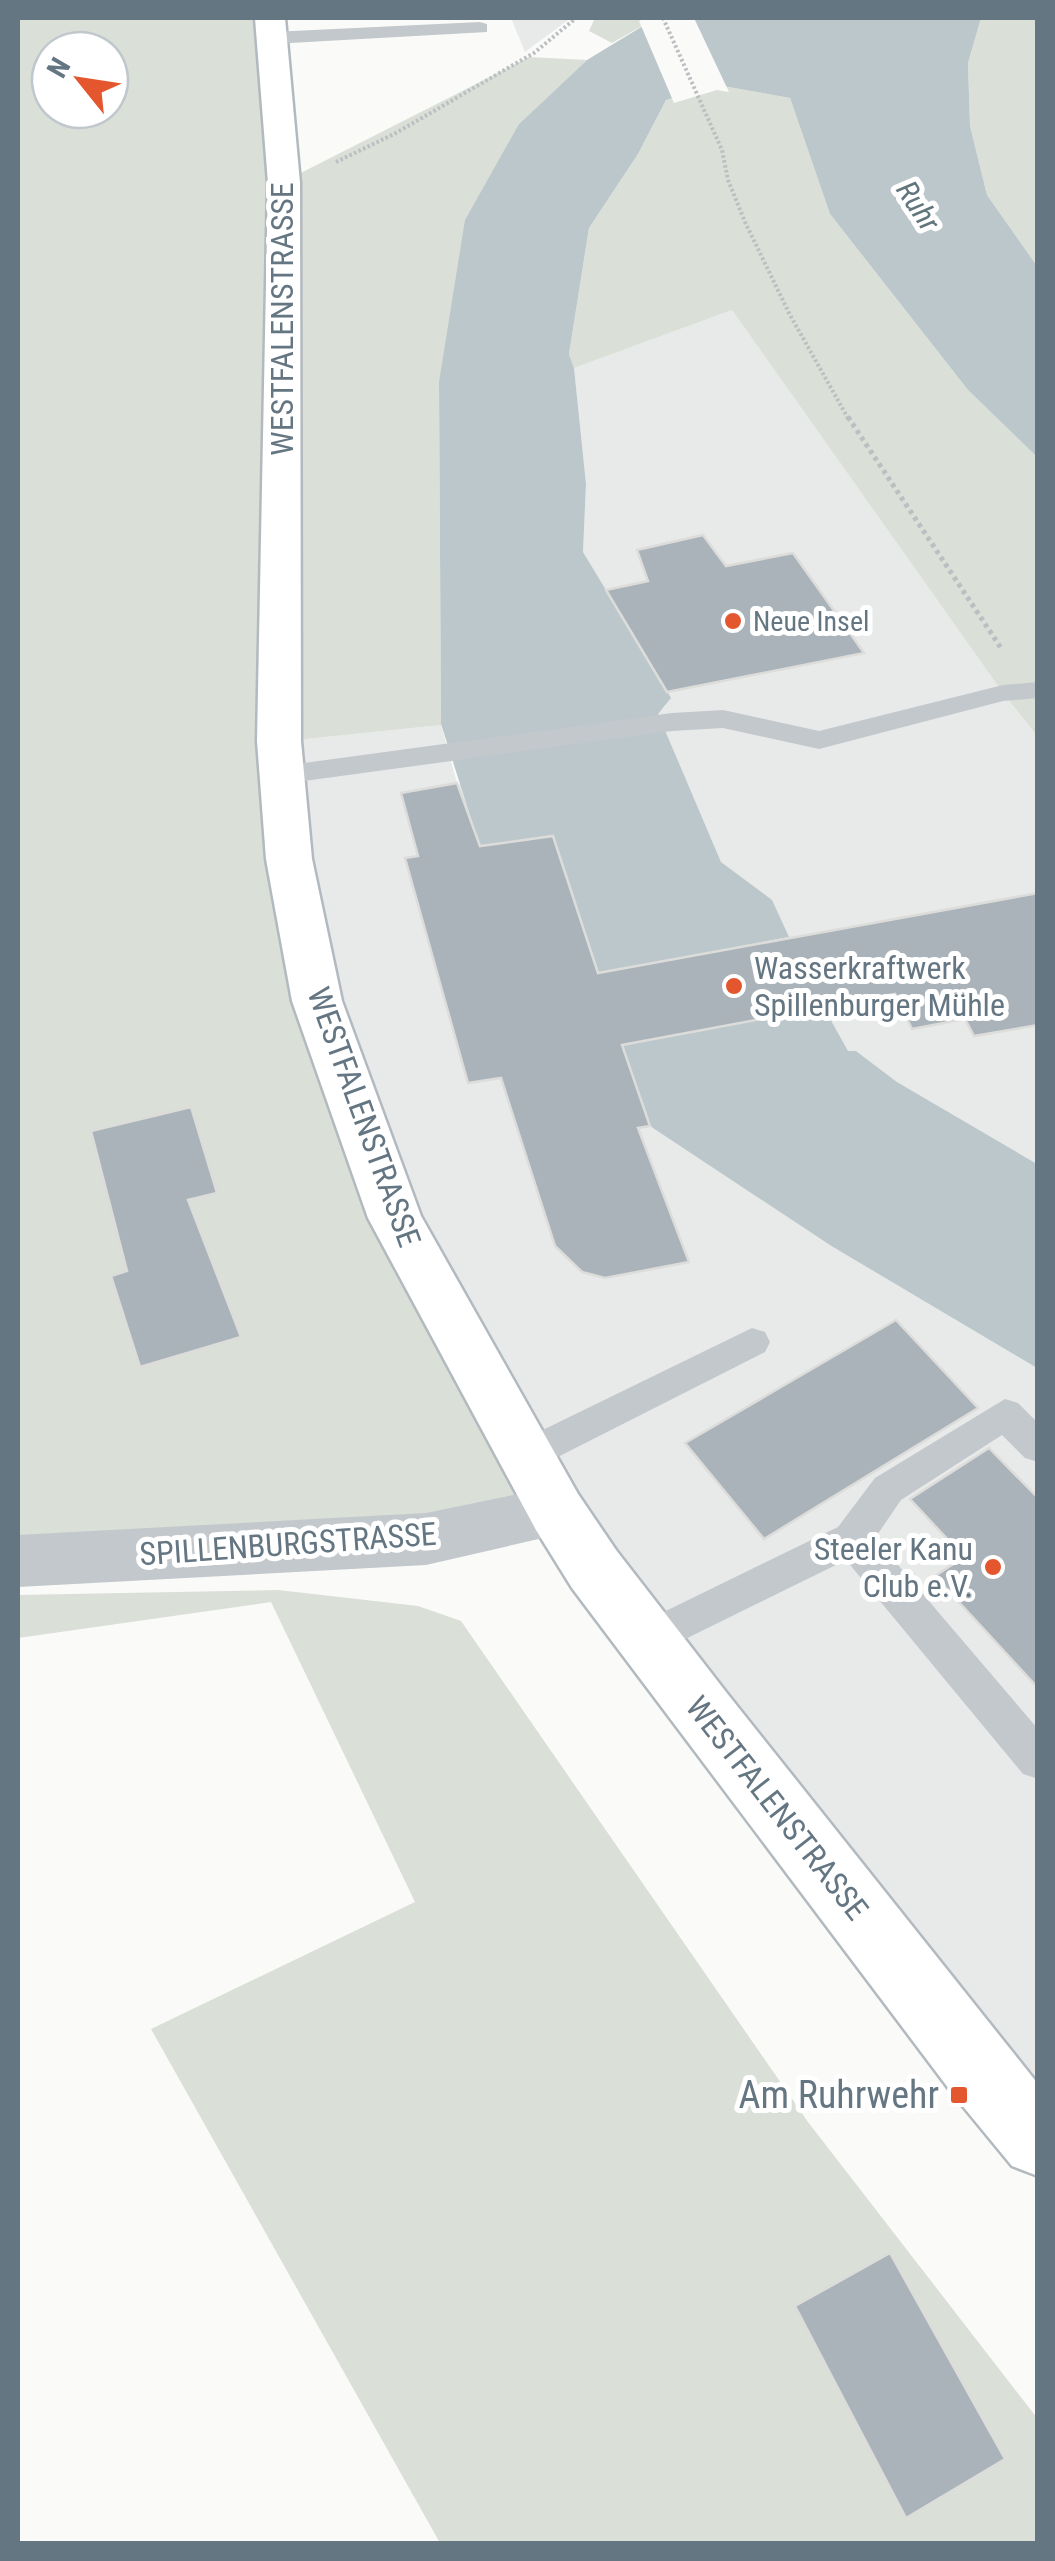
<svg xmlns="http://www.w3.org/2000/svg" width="1055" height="2561" font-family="'Roboto Condensed',sans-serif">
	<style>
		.built { fill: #e8e9e9 }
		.green { fill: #dadfd7; fill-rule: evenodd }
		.water { fill: #bbc7cb }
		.pier { fill: #fafaf8 }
		.building { fill: #aab3b9; stroke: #dcdcda; stroke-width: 2.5 }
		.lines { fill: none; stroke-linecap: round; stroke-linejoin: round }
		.secondary-casing { stroke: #b3babf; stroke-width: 5 }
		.path-far1 { stroke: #bbbfc2; stroke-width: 4; stroke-dasharray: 2.5 2.5; stroke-linecap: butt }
		.path { stroke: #bbbfc2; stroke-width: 5; stroke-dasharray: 4 4; stroke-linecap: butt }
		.lane { fill: #c3c8cc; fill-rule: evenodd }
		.street { fill: #c3c8cc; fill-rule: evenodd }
		.secondary { fill: #fff; fill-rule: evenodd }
		.poi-dot { fill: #e4572e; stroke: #fff; stroke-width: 4 }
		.labels { text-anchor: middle; stroke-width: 10; stroke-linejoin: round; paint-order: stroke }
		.far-poi-label { font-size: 28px; fill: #657683; stroke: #fff; text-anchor: start }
		.far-water-label { font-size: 30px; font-style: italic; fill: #60757c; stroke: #fff }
		.street-label { font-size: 32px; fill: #657683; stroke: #fff }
		.poi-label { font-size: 32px; fill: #657683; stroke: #fff; text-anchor: start }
		.near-poi-label { font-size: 38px; fill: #657683; stroke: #fff; text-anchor: end }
	</style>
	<rect width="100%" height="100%" fill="#fafaf8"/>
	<!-- built -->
	<path class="built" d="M511 18H571L525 52Z
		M732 310 1003 693 1037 736V1164L897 1082 856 1051 833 1247 1037 1368V2135L706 1711 440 1293 322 1000 287 741 441 725 457 783 553 836 712 951 788 937 771 900 721 862 657 714 666 705 583 552 586 484 574 368Z"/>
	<!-- green -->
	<path class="green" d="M18 18H268L278 182 310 1001 553 1509 204 1548 18 1558ZM50 50H110V110H50Z
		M595 18H656L612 43 589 31Z
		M981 18H1037V266L987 195 970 126 968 63Z
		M529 57 587 60 519 124 439 382 441 725 287 741 301 504 285 181Z
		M717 85 790 98 830 214 968 390 1037 457V736L1003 693 732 310 574 368 569 354 589 228 638 154 666 100Z
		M278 1590 418 1606 461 1621 808 2122 1037 2418V2543H440L151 2029 415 1902 271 1602 18 1638V1595Z"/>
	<!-- water -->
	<path class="water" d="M656 18H981L968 63 970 126 987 195 1037 266V457L968 390 830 214 790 98 717 85 666 100 638 154 589 228 569 354 574 368 586 484 583 552 671 698 658 714 721 862 772 900 789 937 598 973 553 837 480 847 441 724 439 382 465 220 519 124 587 60Z
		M824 1008 848 1051H856L897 1082 1037 1164V1368L833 1247 650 1126 622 1045Z"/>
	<!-- pier -->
	<path class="pier" d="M646 18H694L729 92 717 90 674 103 639 21Z"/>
	<!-- building -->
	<path class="building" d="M703 535 726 566 793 553 864 653 667 692 606 590 648 581 637 550Z
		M457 783 480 846 553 836 598 973 1038 893V1025L974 1036 965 1019 912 1029 895 994 622 1045 650 1126 638 1128 689 1262 605 1278 582 1272 555 1246 501 1078 468 1083 405 858 418 856 401 793Z
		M191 1107 217 1193 188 1200 241 1337 140 1367 111 1276 127 1271 91 1131Z
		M896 1320 978 1408 764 1539 685 1443Z
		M989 1448 1038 1498V1688L935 1576 964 1557 910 1499Z
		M890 2253 1005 2459 906 2518 795 2306Z"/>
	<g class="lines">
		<defs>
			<path id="secondary" d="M255 18H285L300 183 301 741 312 859 342 1001 421 1216 578 1494 616 1550 726 1692 1038 2084V2176L1012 2166 952 2093 572 1588 536 1530 368 1218 292 1001 266 859 257 741 268 183Z"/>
		</defs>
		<!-- secondary casing -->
		<use href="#secondary" class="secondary-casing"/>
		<!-- path-far1 -->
		<path class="path-far1" d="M663 18 722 150 728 180 745 222 790 315 849 420
			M336 162 394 134 534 53 576 18"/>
		<!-- path -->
		<path class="path" d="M848 417 1001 648"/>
		<!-- lane -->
		<path class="lane" d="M480 22 487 24V32L272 44 263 38 272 32Z
			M1038 682V698L1003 701 819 749 723 728 672 731 282 784 272 781 268 775 272 769 282 766 672 713 723 710 819 731 1003 685Z
			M752 1328 765 1332 770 1342 765 1352 538 1467 525 1472 512 1467 506 1456 512 1445Z
			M1005 1399 1018 1403 1038 1423V1462L1025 1458 1002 1435 901 1500 875 1538 1038 1729V1779L1023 1774 846 1560 661 1651 647 1657 633 1651 627 1639 633 1627 838 1527 875 1478Z"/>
		<!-- street -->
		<path class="street" d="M557 1486 578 1494 587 1512 578 1530 426 1565 18 1587V1535L426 1513Z"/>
		<!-- secondary -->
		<use href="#secondary" class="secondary"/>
	</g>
	<!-- markers -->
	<g class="poi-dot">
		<circle cx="733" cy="621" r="10"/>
		<circle cx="734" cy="986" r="10"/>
		<circle cx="993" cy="1567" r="10"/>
		<rect x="949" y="2085" width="20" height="20" rx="5"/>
	</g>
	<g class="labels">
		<!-- far-poi labels -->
		<g class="far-poi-label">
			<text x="753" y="631">Neue Insel</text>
		</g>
		<!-- far-water labels -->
		<g class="far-water-label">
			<text transform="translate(918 206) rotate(57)" y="10">Ruhr</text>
		</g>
		<!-- street labels -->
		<g class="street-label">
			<text transform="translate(282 319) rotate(-90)" y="11">WESTFALENSTRASSE</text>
			<text transform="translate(364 1117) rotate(70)" y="11">WESTFALENSTRASSE</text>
			<text transform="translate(288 1544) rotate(-4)" y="11">SPILLENBURGSTRASSE</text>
			<text transform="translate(777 1808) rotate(52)" y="11">WESTFALENSTRASSE</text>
		</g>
		<!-- poi labels -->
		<g class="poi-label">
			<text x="754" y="979">Wasserkraftwerk<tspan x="754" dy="37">Spillenburger Mühle</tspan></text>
			<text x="973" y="1560" text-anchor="end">Steeler Kanu<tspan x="973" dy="37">Club e.V.</tspan></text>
		</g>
		<!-- near-poi labels -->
		<g class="near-poi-label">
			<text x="939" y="2108">Am Ruhrwehr</text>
		</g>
	</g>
	<!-- border -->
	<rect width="1055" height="2561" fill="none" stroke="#657683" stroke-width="40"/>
	<!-- north arrow -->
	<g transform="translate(80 80) rotate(300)"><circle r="48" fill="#ffffff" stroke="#c1c8cd" stroke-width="2.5"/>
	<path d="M0-8L18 38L0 25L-18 38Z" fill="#e4572e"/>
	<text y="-15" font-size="28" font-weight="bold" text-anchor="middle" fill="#657683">N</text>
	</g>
</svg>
